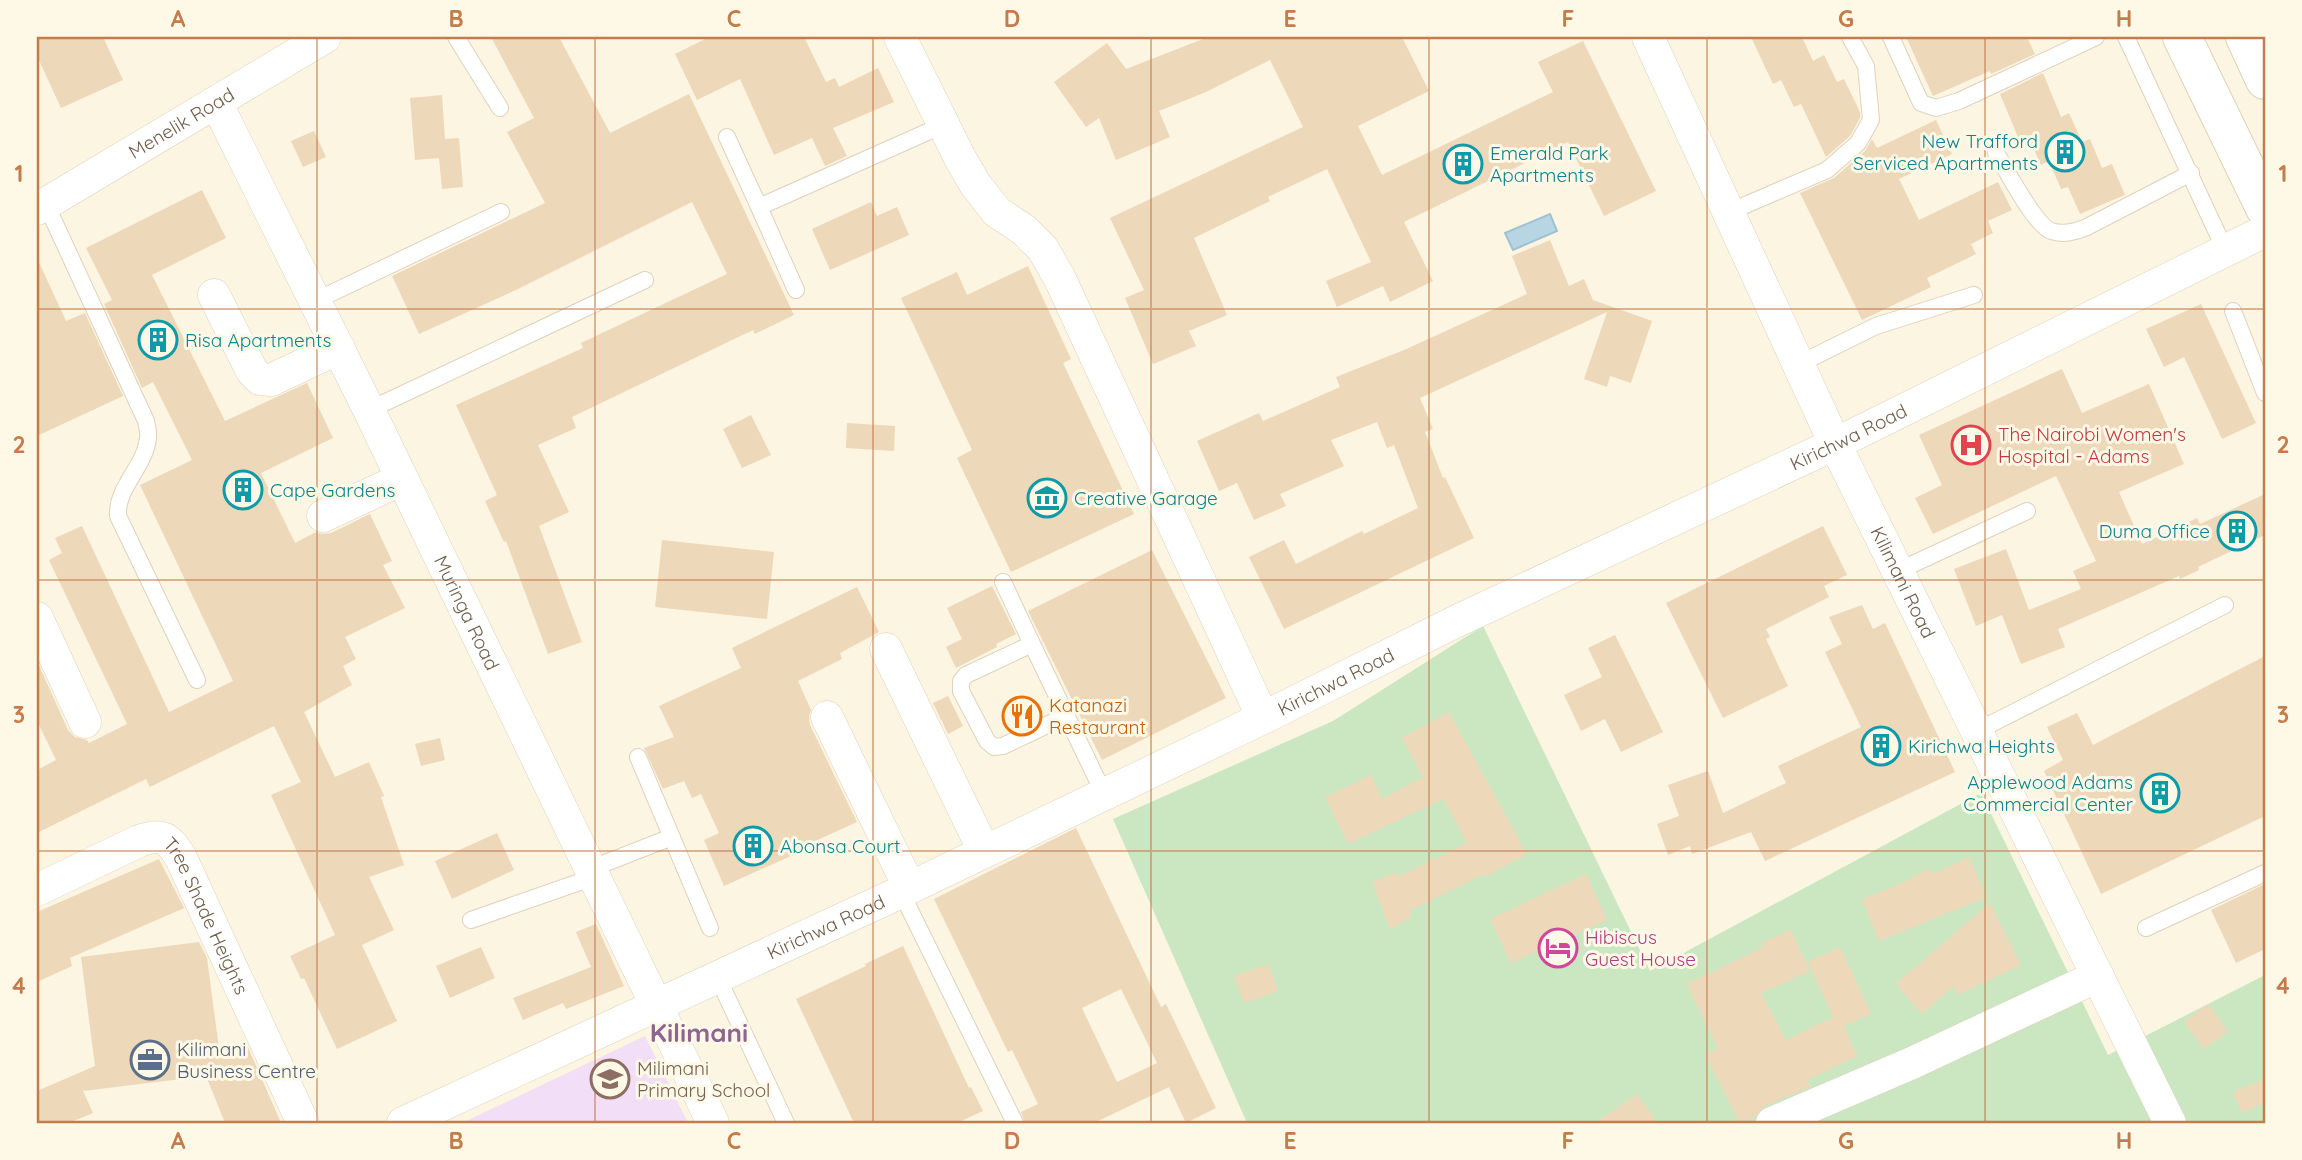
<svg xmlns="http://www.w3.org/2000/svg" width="2302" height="1160" font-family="Quicksand,sans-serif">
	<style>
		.education { fill: #f2def6 }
		.green { fill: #cae7c1 }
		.water { fill: #b7d5e2; stroke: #9ec2d4; stroke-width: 2 }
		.building { fill: #eed8ba; fill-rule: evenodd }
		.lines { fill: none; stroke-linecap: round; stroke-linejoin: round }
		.lane-casing { stroke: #ded2bd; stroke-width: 18 }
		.street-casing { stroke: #ded2bd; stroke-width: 33 }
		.secondary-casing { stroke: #e0d2b9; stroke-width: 40 }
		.lane { stroke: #fff; stroke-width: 16 }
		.street { stroke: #fff; stroke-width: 32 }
		.secondary { stroke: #fff; stroke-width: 38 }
		.grid { fill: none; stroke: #c37c4b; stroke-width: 2; stroke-opacity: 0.55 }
		.labels { text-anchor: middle; stroke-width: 6; stroke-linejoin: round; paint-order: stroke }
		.street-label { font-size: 19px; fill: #705e49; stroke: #fef9e7 }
		.culture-label { font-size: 19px; fill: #0d838f; stroke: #fef9e7; text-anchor: start }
		.health-label { font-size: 19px; fill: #be3a42; stroke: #fef9e7; text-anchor: start }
		.food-label { font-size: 19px; fill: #c56008; stroke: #fef9e7; text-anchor: start }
		.hotel-label { font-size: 19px; fill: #b23c85; stroke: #fef9e7; text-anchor: start }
		.service-label { font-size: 19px; fill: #4e5e75; stroke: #fef9e7; text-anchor: start }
		.education-label { font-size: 19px; fill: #785e54; stroke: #fef9e7; text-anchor: start }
		.district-label { font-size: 26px; font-weight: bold; fill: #8c6593; stroke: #fef9e7 }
		.neatline { fill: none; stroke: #c37c4b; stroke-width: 2.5 }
		.grid-label { font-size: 23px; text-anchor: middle; font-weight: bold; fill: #c37c4b }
	</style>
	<rect width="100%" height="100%" fill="#fbf5e1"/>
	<!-- education -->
	<path class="education" d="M645 1036 688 1123H462Z"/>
	<!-- green -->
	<path class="green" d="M1483 626 1650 971 1981 793 2108 1055 2265 975V1123H1247L1113 819 1333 721Z"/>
	<!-- water -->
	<path class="water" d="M1550 214 1557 231 1513 250 1505 233Z"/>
	<!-- building -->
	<path class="building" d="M37 37H103L123 80 61 108 37 56Z
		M491 37H559L610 133 689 94 794 315 755 334 753 330 572 417 576 428 538 445 569 512 539 526 582 642 548 654 506 541 504 542 485 501 497 495 456 405 583 348 581 343 727 274 692 202 518 289 419 334 392 276 545 203 507 132 534 118Z
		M709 37H804L826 82 835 78 839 87 878 68 894 102 833 128 847 156 825 166 812 138 774 155 740 79 697 100 675 54Z
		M1208 37H1402L1429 91 1358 126 1382 175 1553 92 1538 62 1583 41 1656 191 1604 216 1568 142 1404 222 1433 281 1390 302 1383 286 1337 307 1326 281 1371 262 1327 169 1268 197 1270 201 1194 238 1227 315 1189 331 1196 346 1153 364 1125 298 1144 290 1110 218 1303 127 1270 60 1206 92 1159 111 1170 137 1116 160 1099 118 1086 127 1054 82 1107 43 1126 69Z
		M1751 37H1802L1813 61 1824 55 1837 82 1844 79 1860 112V118L1850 136 1826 157 1801 104 1794 107 1781 80 1773 84Z
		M1906 37H2027L2035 54 1991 74 1990 71 1933 96Z
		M2043 73 2061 117 2069 113 2082 142 2090 139 2102 168 2112 164 2125 195 2080 214 2068 187 2061 189 2049 161 2041 165 2029 138 2020 142 2000 94Z
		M442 95 445 139 459 138 463 187 442 189 439 158 415 160 410 98Z
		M1936 120 1952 154 1899 179 1919 220 1998 182 2012 210 1988 221 1993 233 1971 244 1976 254 1927 278 1931 287 1862 320 1800 193 1834 178 1865 151 1872 139 1877 148Z
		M314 131 326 157 303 167 291 141Z
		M202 190 226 238 152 275 225 421 307 383 333 438 261 473 295 543 316 532 322 534 331 533 370 514 392 561 383 565 405 608 345 637 356 659 343 666 352 685 304 712 335 777 369 762 384 796 381 797 404 865 369 877 394 930 362 945 397 1021 337 1049 304 978 301 979 290 956 335 935 271 795 301 782 274 726 150 787 146 779 37 833V770L56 760 37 721V661L68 730 75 737 87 740 89 743 127 724 49 560 62 553 55 538 82 526 169 712 233 681 140 485 192 460 153 382 142 388 104 304 112 300 86 248Z
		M871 202 877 216 897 207 909 235 830 270 812 229Z
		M1550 240 1569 286 1584 279 1593 300 1652 321 1631 383 1610 376 1607 387 1584 379 1607 312 1420 398 1433 429 1425 432 1443 478 1445 477 1474 538 1284 629 1249 557 1284 540 1296 564 1362 531 1364 534 1418 508 1394 445 1387 448 1377 422 1331 440 1344 466 1280 494 1286 506 1254 520 1237 483 1219 491 1197 441 1259 413 1263 421 1340 387 1336 377 1404 350 1527 294 1512 256Z
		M37 258 66 321 85 313 123 396 37 436Z
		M1028 266 1071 359 1063 363 1134 514 1011 572 957 458 972 450 901 298 957 272 967 295Z
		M2201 304 2256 423 2222 439 2184 357 2164 367 2146 329Z
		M2062 369 2082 413 2149 384 2184 464 2119 492 2142 544 2197 518 2200 524 2265 494V535L2198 567 2199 570 2180 579 2179 576 2058 629 2065 647 2021 664 2002 615 1976 626 1954 569 2006 549 2029 610 2081 589 2073 571 2096 561 2056 476 1933 534 1915 498 1942 485 1919 435Z
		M751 415 771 455 742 468 723 429Z
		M847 423 895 426 894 451 846 448Z
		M1823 526 1847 575 1824 586 1829 597 1766 629 1770 637 1766 639 1788 686 1723 718 1666 603Z
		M662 540 774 552 767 619 655 607Z
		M1152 550 1226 698 1102 760 1028 611Z
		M992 586 1016 634 996 644 997 647 956 668 946 647 962 639 947 608Z
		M857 587 879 632 840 653 842 659 798 681 811 710 809 716 810 725 857 822 800 848 802 851 724 886 704 840 719 833 701 794 692 798 684 781 663 789 644 748 674 737 659 706 741 668 732 648Z
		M1862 605 1873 629 1885 623 1955 772 1765 861 1751 832 1692 854 1690 846 1668 855 1657 824 1679 816 1668 785 1708 771 1723 813 1786 783 1778 766 1861 727 1825 652 1842 644 1829 617Z
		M1615 635 1663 732 1621 752 1605 719 1581 731 1564 695 1602 677 1588 648Z
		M2265 656V816L2101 894 2044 771 2063 760 2047 727 2077 713 2093 745Z
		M948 696 963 726 948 734 933 703Z
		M1449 712 1527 854 1485 877 1484 874 1409 911 1412 917 1390 929 1372 882 1395 872 1397 877 1467 843 1443 799 1348 844 1325 797 1371 775 1382 799 1423 777 1402 738Z
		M440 738 445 760 421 766 415 744Z
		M1076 828 1161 1007 1166 1004 1216 1108 1186 1123 1169 1087 1094 1123H1025L1021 1112 1038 1104 1012 1050 1008 1052 934 899ZM1121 989 1157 1063 1117 1082 1082 1008Z
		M497 833 514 870 452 899 435 861Z
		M1969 857 1987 897 1879 941 1862 899 1900 884 1930 868 1933 874Z
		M159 859 184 908 70 958 72 966 37 982V912Z
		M1586 874 1607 920 1511 963 1490 919Z
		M2265 884V949L2236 963 2211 910Z
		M1990 903 2021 965 1958 995 1954 986 1922 1014 1896 984Z
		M596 924 624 986 566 1009 563 1003 523 1020 513 998 591 967 576 932Z
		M1791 930 1810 971 1761 993 1786 1040 1833 1017 1808 962 1840 947 1871 1014 1844 1026 1857 1056 1807 1080 1810 1087 1765 1106 1756 1116 1740 1123 1705 1055 1718 1049 1687 984 1763 947 1761 943Z
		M199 942 207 958 220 1056 247 1045 281 1123H225L206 1076 83 1091 93 1113 69 1123H37V1091L95 1066 81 957Z
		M903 946 969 1088 971 1087 983 1111 957 1123H854L796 999 866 966 865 964Z
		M481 947 495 978 450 998 436 966Z
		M1268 964 1278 991 1244 1003 1234 976Z
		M2208 1004 2228 1031 2204 1049 2184 1022Z
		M2265 1079V1103L2242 1113 2233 1092Z
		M1637 1094 1658 1123H1596Z"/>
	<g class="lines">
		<defs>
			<path id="lane" d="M456 37 500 108
				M1891 37 1921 103 1936 108 1959 101 2096 37
				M2126 37 2226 252
				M727 137 759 207
				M1996 153C2007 171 2034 224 2051 231 2063 235 2073 232 2085 228L2191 173
				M46 204 146 421C147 426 149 433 148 438 145 467 116 487 118 516L197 680
				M1729 212 1827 170 1858 143 1871 120 1866 66 1850 37
				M796 290 759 207 943 125
				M315 301 501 212
				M2233 311 2265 393
				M1799 364 1876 326 1974 295
				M369 410 645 280
				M1898 571 2027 511
				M1003 582 1032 644
				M1066 716 1003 746 994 747 987 741 961 691V681L966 675 1032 644 1104 794
				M1977 731 2225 605
				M638 757 710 928
				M590 869 672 837
				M901 892 1015 1123
				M471 920 594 877
				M2146 928 2265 873
				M718 978 786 1123"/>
			<g id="street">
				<path d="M900 37 960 158 975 184 997 212 1024 230 1043 249 1060 279 1263 718"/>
				<path id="s1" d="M1648 37 1835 444 2170 1123"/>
				<path id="s2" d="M216 102 369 410 713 1123"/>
				<path id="s3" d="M37 209 325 37"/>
				<path d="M214 295 252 371 260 379 271 380 339 348"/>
				<path d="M323 516 402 479"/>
				<path d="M37 618 85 722"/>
				<path d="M886 649 984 851"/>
				<path d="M827 717 909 887"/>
				<path id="s4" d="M37 890 139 841C163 833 168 837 181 858L303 1123"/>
				<path id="s5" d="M403 1123 901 892 1263 718 1459 620 1835 444 2265 231"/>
				<path d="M1772 1123 1912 1063 2098 976"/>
			</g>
			<path id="secondary" d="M2182 37 2265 208
				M2245 37 2265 80"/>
		</defs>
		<!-- lane casing -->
		<use href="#lane" class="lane-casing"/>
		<!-- street casing -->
		<use href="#street" class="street-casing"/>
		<!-- secondary casing -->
		<use href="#secondary" class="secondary-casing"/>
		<!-- lane -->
		<use href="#lane" class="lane"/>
		<!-- street -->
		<use href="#street" class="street"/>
		<!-- secondary -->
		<use href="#secondary" class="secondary"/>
	</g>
	<!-- grid -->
	<path class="grid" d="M317 37V1123M595 37V1123M873 37V1123M1151 37V1123M1429 37V1123M1707 37V1123M1985 37V1123M37 309H2265M37 580H2265M37 851H2265"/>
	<!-- icons -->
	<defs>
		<symbol id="building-ring" viewBox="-11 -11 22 22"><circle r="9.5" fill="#fef9e7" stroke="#0f9aa8" stroke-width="1.5"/><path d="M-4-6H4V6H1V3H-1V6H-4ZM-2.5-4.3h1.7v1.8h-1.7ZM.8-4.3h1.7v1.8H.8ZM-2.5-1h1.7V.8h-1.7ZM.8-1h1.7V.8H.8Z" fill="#0f9aa8"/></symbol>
		<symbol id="hospital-ring" viewBox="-11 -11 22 22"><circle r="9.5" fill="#fef9e7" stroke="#e0444e" stroke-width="1.5"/><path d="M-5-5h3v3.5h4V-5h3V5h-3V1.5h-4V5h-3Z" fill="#e0444e"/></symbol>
		<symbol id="museum-ring" viewBox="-11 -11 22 22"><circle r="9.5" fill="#fef9e7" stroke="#0f9aa8" stroke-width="1.5"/><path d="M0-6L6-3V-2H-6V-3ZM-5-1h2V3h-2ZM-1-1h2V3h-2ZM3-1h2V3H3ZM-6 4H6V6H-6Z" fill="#0f9aa8"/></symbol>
		<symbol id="restaurant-ring" viewBox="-11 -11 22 22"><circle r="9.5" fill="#fef9e7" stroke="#e8710a" stroke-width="1.5"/><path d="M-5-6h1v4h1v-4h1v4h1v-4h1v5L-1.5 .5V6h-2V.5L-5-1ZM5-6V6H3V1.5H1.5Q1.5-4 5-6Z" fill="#e8710a"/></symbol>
		<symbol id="hotel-ring" viewBox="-11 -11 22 22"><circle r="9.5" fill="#fef9e7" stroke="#d1479c" stroke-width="1.5"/><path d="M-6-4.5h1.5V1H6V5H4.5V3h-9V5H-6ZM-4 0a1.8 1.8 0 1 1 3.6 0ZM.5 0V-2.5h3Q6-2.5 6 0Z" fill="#d1479c"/></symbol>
		<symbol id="office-ring" viewBox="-11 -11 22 22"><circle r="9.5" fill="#fef9e7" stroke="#5c6f8a" stroke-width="1.5"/><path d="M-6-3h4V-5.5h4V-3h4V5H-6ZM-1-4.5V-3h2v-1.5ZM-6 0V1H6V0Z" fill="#5c6f8a"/></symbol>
		<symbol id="school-ring" viewBox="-11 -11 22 22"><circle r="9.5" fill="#fef9e7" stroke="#8d6e63" stroke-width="1.5"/><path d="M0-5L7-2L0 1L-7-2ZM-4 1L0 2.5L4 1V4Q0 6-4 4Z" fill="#8d6e63"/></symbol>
	</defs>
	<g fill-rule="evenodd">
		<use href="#building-ring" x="2043" y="130" width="44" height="44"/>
		<use href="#building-ring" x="1441" y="142" width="44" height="44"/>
		<use href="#building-ring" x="136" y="318" width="44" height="44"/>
		<use href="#hospital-ring" x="1949" y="423" width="44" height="44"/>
		<use href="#building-ring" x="221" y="468" width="44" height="44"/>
		<use href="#museum-ring" x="1025" y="476" width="44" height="44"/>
		<use href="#building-ring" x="2215" y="509" width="44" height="44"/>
		<use href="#restaurant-ring" x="1000" y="694" width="44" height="44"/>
		<use href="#building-ring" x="1859" y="724" width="44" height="44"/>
		<use href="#building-ring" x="2138" y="771" width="44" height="44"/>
		<use href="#building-ring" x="731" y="824" width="44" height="44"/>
		<use href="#hotel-ring" x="1536" y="926" width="44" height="44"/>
		<use href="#office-ring" x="128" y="1038" width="44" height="44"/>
		<use href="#school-ring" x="588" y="1057" width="44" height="44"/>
	</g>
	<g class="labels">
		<!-- street labels -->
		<g class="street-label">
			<text dy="7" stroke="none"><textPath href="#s3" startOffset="168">Menelik Road</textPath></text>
			<text dy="7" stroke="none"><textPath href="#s5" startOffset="1600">Kirichwa Road</textPath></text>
			<text dy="7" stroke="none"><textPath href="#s1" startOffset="602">Kilimani Road</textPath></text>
			<text dy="7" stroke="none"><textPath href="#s2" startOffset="569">Muringa Road</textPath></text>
			<text dy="7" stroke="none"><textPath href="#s5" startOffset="1032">Kirichwa Road</textPath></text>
			<text dy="7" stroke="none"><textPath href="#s4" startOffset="228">Tree Shade Heights</textPath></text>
			<text dy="7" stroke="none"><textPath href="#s5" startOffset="466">Kirichwa Road</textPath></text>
		</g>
		<!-- culture labels -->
		<g class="culture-label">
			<text x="2038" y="148" text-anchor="end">New Trafford<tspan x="2038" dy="22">Serviced Apartments</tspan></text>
			<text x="1490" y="160">Emerald Park<tspan x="1490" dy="22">Apartments</tspan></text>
			<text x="185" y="347">Risa Apartments</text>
			<text x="270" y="497">Cape Gardens</text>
			<text x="1074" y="505">Creative Garage</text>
			<text x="2210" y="538" text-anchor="end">Duma Office</text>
			<text x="1908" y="753">Kirichwa Heights</text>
			<text x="2133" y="789" text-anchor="end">Applewood Adams<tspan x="2133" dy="22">Commercial Center</tspan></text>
			<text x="780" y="853">Abonsa Court</text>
		</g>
		<!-- health labels -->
		<g class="health-label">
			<text x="1998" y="441">The Nairobi Women's<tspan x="1998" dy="22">Hospital - Adams</tspan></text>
		</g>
		<!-- food labels -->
		<g class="food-label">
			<text x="1049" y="712">Katanazi<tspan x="1049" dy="22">Restaurant</tspan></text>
		</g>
		<!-- hotel labels -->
		<g class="hotel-label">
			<text x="1585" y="944">Hibiscus<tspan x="1585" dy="22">Guest House</tspan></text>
		</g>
		<!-- service labels -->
		<g class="service-label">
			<text x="177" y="1056">Kilimani<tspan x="177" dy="22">Business Centre</tspan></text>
		</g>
		<!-- education labels -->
		<g class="education-label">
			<text x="637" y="1075">Milimani<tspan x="637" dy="22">Primary School</tspan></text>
		</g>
		<!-- district labels -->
		<g class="district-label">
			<text x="699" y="1042">Kilimani</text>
		</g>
	</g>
	<!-- border -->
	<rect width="2302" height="1160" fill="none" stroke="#fef9e7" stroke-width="77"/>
	<rect x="38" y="38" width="2226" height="1084" class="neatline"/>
	<g class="grid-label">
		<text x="178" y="27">A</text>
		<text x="456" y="27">B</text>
		<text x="734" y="27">C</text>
		<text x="1012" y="27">D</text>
		<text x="1290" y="27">E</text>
		<text x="1568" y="27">F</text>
		<text x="1846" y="27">G</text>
		<text x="2124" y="27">H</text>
		<text x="19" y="182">1</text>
		<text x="2283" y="182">1</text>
		<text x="19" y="453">2</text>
		<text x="2283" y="453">2</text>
		<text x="19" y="723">3</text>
		<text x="2283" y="723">3</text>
		<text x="19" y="994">4</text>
		<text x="2283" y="994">4</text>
		<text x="178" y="1149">A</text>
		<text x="456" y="1149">B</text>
		<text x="734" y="1149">C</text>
		<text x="1012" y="1149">D</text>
		<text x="1290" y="1149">E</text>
		<text x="1568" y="1149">F</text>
		<text x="1846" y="1149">G</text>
		<text x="2124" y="1149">H</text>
	</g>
</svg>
